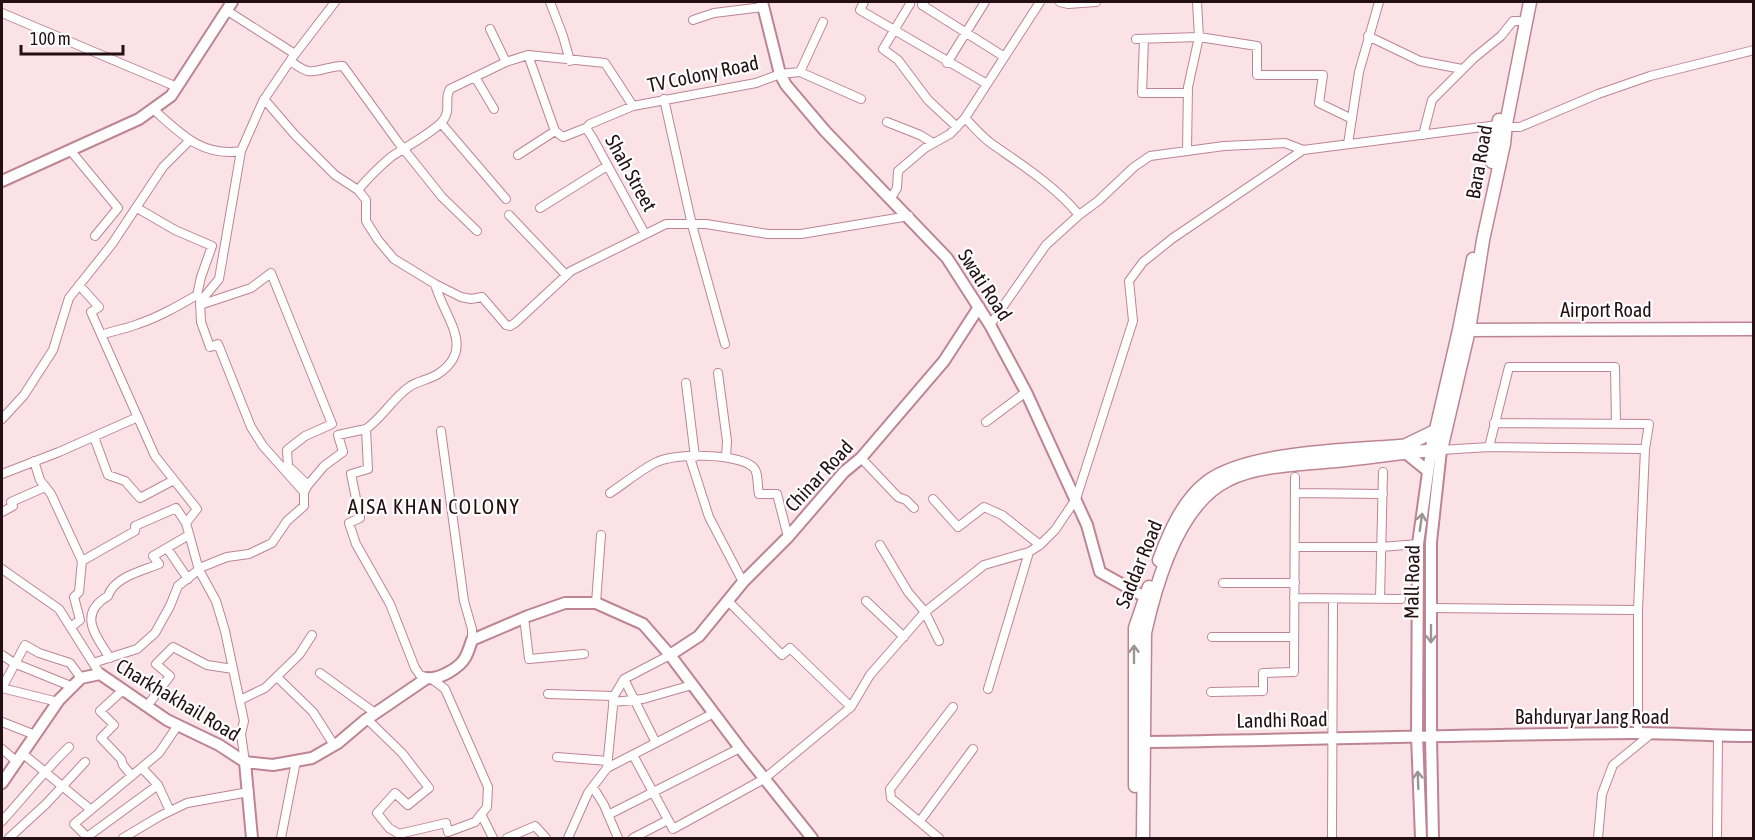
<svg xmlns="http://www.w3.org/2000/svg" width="1755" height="840" font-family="'Asap Condensed',sans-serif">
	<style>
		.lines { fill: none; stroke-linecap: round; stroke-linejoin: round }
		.street-casing { stroke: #bd8593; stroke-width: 10 }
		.secondary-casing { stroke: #bd8593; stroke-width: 14 }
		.primary-casing { stroke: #bd8593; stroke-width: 15 }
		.street { stroke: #fff; stroke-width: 8 }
		.secondary { stroke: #fff; stroke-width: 10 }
		.primary { stroke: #fff; stroke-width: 12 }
		.oneway { stroke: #9c9396 }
		.labels { text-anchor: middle; stroke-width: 4.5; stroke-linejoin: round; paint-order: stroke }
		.street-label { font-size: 20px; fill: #240f15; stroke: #fff }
		.neighbourhood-label { font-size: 21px; letter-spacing: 1.5px; fill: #240f15; stroke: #fff }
	</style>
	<rect width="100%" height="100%" fill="#fbe2e7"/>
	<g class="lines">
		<defs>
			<path id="street" d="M550 2 563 36 570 61
				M864 2 860 10 987 84
				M924 2 922 5 1003 56
				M1060 2 1068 4 1096 2
				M910 4 883 49 898 60 928 100 957 127
				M226 10 295 54
				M2 13 177 87
				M693 20 714 13 763 7
				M490 29 506 62
				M1368 36 1420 61 1462 69
				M1136 39 1199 37 1257 46V75H1323L1319 103 1352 119
				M1144 39 1142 93H1188
				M528 55 555 131 563 137 586 128 590 124 633 106 756 83 780 74 800 72 861 99
				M292 58 335 2
				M947 63 985 2
				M800 72 823 22
				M475 77 494 109
				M264 99 295 135 335 175 358 190 366 200V221L378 240 394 259 435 284 461 297 471 299 482 297 506 325 510 326 515 323 571 271 666 224H706L768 234H801L909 216
				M664 99 692 225 725 344
				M153 109C180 133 201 157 241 151L263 101 290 61C295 64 302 70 308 71 319 73 331 65 343 66L398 142 442 197 477 231
				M965 118C974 127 982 137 992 144 1022 165 1055 186 1079 215
				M887 122 920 135 933 143
				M441 123 506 199
				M1506 124 1512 127H1520L1598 94 1650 76 1754 50
				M586 128 592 137 645 234
				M1423 135 1432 100 1474 58 1501 36 1513 21H1520
				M1348 144 1359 72 1379 2
				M70 150 118 208 95 236
				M1187 150 1188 87 1199 37 1197 2
				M518 155 555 131
				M358 190C368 178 379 167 391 157 407 146 427 136 441 123 453 110 443 100 450 89L506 62 528 55 605 63 633 106
				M891 198 897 188 898 171 925 148 950 134 965 118 1040 2
				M540 208 607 166
				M509 215 566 275
				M79 285 99 307 91 312 155 456 197 509 186 523 199 570 216 601 225 631 244 721 241 734 245 762
				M200 305 251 288 271 273 332 424 305 436 287 450 288 466 308 485 304 492
				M990 325 1046 245 1079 215 1098 201 1134 167 1150 156 1224 146 1285 143 1303 150
				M102 335C114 330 126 329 138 324 159 317 178 306 197 295L201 277 212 246 175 230 137 208
				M718 373 727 441 726 457
				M686 383 695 457
				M2 419 24 395 53 350 69 298 112 244 163 167 190 140
				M986 422 1026 392
				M1494 423 1649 424 1645 449
				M441 431 464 601 472 629V640
				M94 437 108 475 125 481 140 498 174 480
				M1489 447 1509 367H1615L1616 424
				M1441 450 1489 447 1645 449 1638 610V733
				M690 458 709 517 743 582
				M861 458 898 497 906 500 914 508
				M34 461 40 480 51 494 82 561
				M2 474 59 452 138 417
				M308 485 324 466 343 452 338 435 366 429
				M610 493C624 484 643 468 657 462 674 453 738 453 753 467 759 472 757 486 759 494H777L788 537
				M1295 493 1383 494
				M933 499 958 527 984 507 1002 515 1040 545
				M2 512 13 506 11 502 45 487
				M880 545 908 592 925 612 939 641
				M1295 547H1381L1418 544
				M167 548 188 579
				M2 569 59 609 100 674
				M1223 583H1295
				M1294 598 1401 599
				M1380 599 1383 472
				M728 601 782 655 790 648 851 707
				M866 601 904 637
				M596 603 601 535
				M1431 608 1638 610
				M524 617 529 659 584 654
				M71 627 80 620 74 597 79 592 82 561 135 531V526L176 508 186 523
				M1212 637H1294
				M2 655 14 663 73 687
				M110 658C96 636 77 614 108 596 114 577 142 571 159 564L153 556 189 535
				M93 663 137 649 155 633 170 606 178 586 202 567 227 557 249 554 272 543 287 521 304 506V492L263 446 251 427 218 344 210 347 201 322 200 302 219 279 241 151
				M320 673 375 713
				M277 677 313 712 334 745
				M427 678 420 675 415 668 390 604 356 544 349 523 360 518 351 474 368 469 366 429C383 417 392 399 409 387 417 381 429 380 438 374 477 348 444 318 435 284
				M624 679 656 743
				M2 688 25 645 39 653 70 663 81 678
				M2 688 58 702
				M988 689 1029 552
				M123 690 100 711 114 725 101 738 121 759 123 765 132 776
				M1211 692 1263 691V673L1294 672 1295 477
				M548 694 614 696
				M240 700 265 688 299 655 312 635
				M613 702 643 699 692 685
				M147 706 170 676 156 664 173 647 207 665 233 669
				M367 719 402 753 429 788 408 805 395 793 377 813 389 828 399 834 446 823 448 832 475 822 487 807 488 787 445 689 432 679
				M2 722 35 735
				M2 749 16 761
				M22 753 90 809
				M633 755 673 829 764 779 851 707 870 675 925 612 984 565 1029 552 1040 545 1055 530 1076 499 1133 321 1129 281 1143 262 1173 238 1303 150 1498 125
				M557 757 608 761
				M142 768 158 785 170 811
				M607 768 614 696 624 679 670 655
				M593 787 604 805 618 838
				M481 814 493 838
				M608 815 740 748
				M2 821C25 796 45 770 69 747
				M920 821 973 749
				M87 837 158 785
				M9 838 46 804 85 762
				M85 838 87 837 74 824 159 753 178 725
				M123 838 160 816 187 803 249 792
				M281 838 296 761
				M507 838 535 826 546 838
				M568 838 588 793 607 768 714 713
				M633 838 668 820
				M939 838 891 798 890 789 953 707
				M1332 838 1333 599
				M1598 838 1602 794 1613 765 1651 734
				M1717 838 1718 736"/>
			<path id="secondary" d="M762 2 780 74 786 85 825 131 947 258 990 325 1026 392 1087 525 1100 572 1152 601
				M2 181 139 119 171 96 232 2
				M1407 454 1428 471
				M670 655 699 636 743 582 788 537 844 472 861 458 944 361 979 307
				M1144 742C1308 740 1471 734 1635 733 1675 733 1714 736 1754 736
				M245 762 252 838
				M2 783 59 700 81 678 100 674 167 720 219 745 245 762 273 765 312 758 338 743 364 721 427 678C439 680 459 668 465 658 468 653 470 646 472 640L528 616 565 603H596L643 624 670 655 740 748 812 838
				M1421 838 1417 736 1418 544 1431 451
				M1433 838 1431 736V542L1441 450"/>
			<path id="primary" d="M1492 162 1499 120
				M1464 330 1754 329
				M1406 445 1437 430
				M1431 451 1459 330 1473 259
				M1159 560C1169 533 1183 500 1207 482 1249 450 1359 450 1413 445
				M1135 786V628L1149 587
				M1143 838 1145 633C1156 583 1178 504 1228 480 1257 465 1304 464 1336 461 1371 458 1407 451 1441 450L1469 330 1483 240 1504 144 1506 124 1530 2"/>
		</defs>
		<!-- street casing -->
		<use href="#street" class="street-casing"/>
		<!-- secondary casing -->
		<use href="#secondary" class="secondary-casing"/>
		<!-- primary casing -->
		<use href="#primary" class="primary-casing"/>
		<!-- street -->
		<use href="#street" class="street"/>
		<!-- secondary -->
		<use href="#secondary" class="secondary"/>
		<!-- primary -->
		<use href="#primary" class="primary"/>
	</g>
	<!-- one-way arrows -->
	<defs><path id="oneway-shaft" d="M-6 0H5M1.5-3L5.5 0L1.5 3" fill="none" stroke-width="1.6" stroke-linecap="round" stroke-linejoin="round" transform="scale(1.5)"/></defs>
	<g class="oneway">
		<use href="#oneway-shaft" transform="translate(1421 522) rotate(-82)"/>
		<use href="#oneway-shaft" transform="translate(1431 634) rotate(90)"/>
		<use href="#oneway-shaft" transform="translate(1134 654) rotate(-90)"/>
		<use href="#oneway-shaft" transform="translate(1418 780) rotate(-92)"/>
	</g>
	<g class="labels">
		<!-- street labels -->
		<g class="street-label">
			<text transform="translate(703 74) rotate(-12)" y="7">TV Colony Road</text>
			<text transform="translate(1479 162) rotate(-80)" y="7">Bara Road</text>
			<text transform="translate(631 173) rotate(61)" y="7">Shah Street</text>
			<text transform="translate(985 285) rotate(57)" y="7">Swati Road</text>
			<text x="1606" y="317">Airport Road</text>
			<text transform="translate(819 476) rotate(-47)" y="7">Chinar Road</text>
			<text transform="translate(1139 564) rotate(-68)" y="7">Saddar Road</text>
			<text transform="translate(1412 582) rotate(-89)" y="7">Mall Road</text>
			<text transform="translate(178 700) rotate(31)" y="7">Charkhakhail Road</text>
			<text x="1592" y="724">Bahduryar Jang Road</text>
			<text transform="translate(1282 720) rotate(-1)" y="7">Landhi Road</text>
		</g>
		<!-- neighbourhood labels -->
		<g class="neighbourhood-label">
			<text x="434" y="514">AISA KHAN COLONY</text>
		</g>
	</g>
	<!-- border -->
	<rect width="1755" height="840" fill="none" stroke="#240f15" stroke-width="6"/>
	<!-- scale -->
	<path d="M21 45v9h102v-9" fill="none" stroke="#240f15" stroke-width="3"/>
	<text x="30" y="45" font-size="18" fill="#240f15" stroke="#ffffff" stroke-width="4.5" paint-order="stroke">100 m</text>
</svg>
